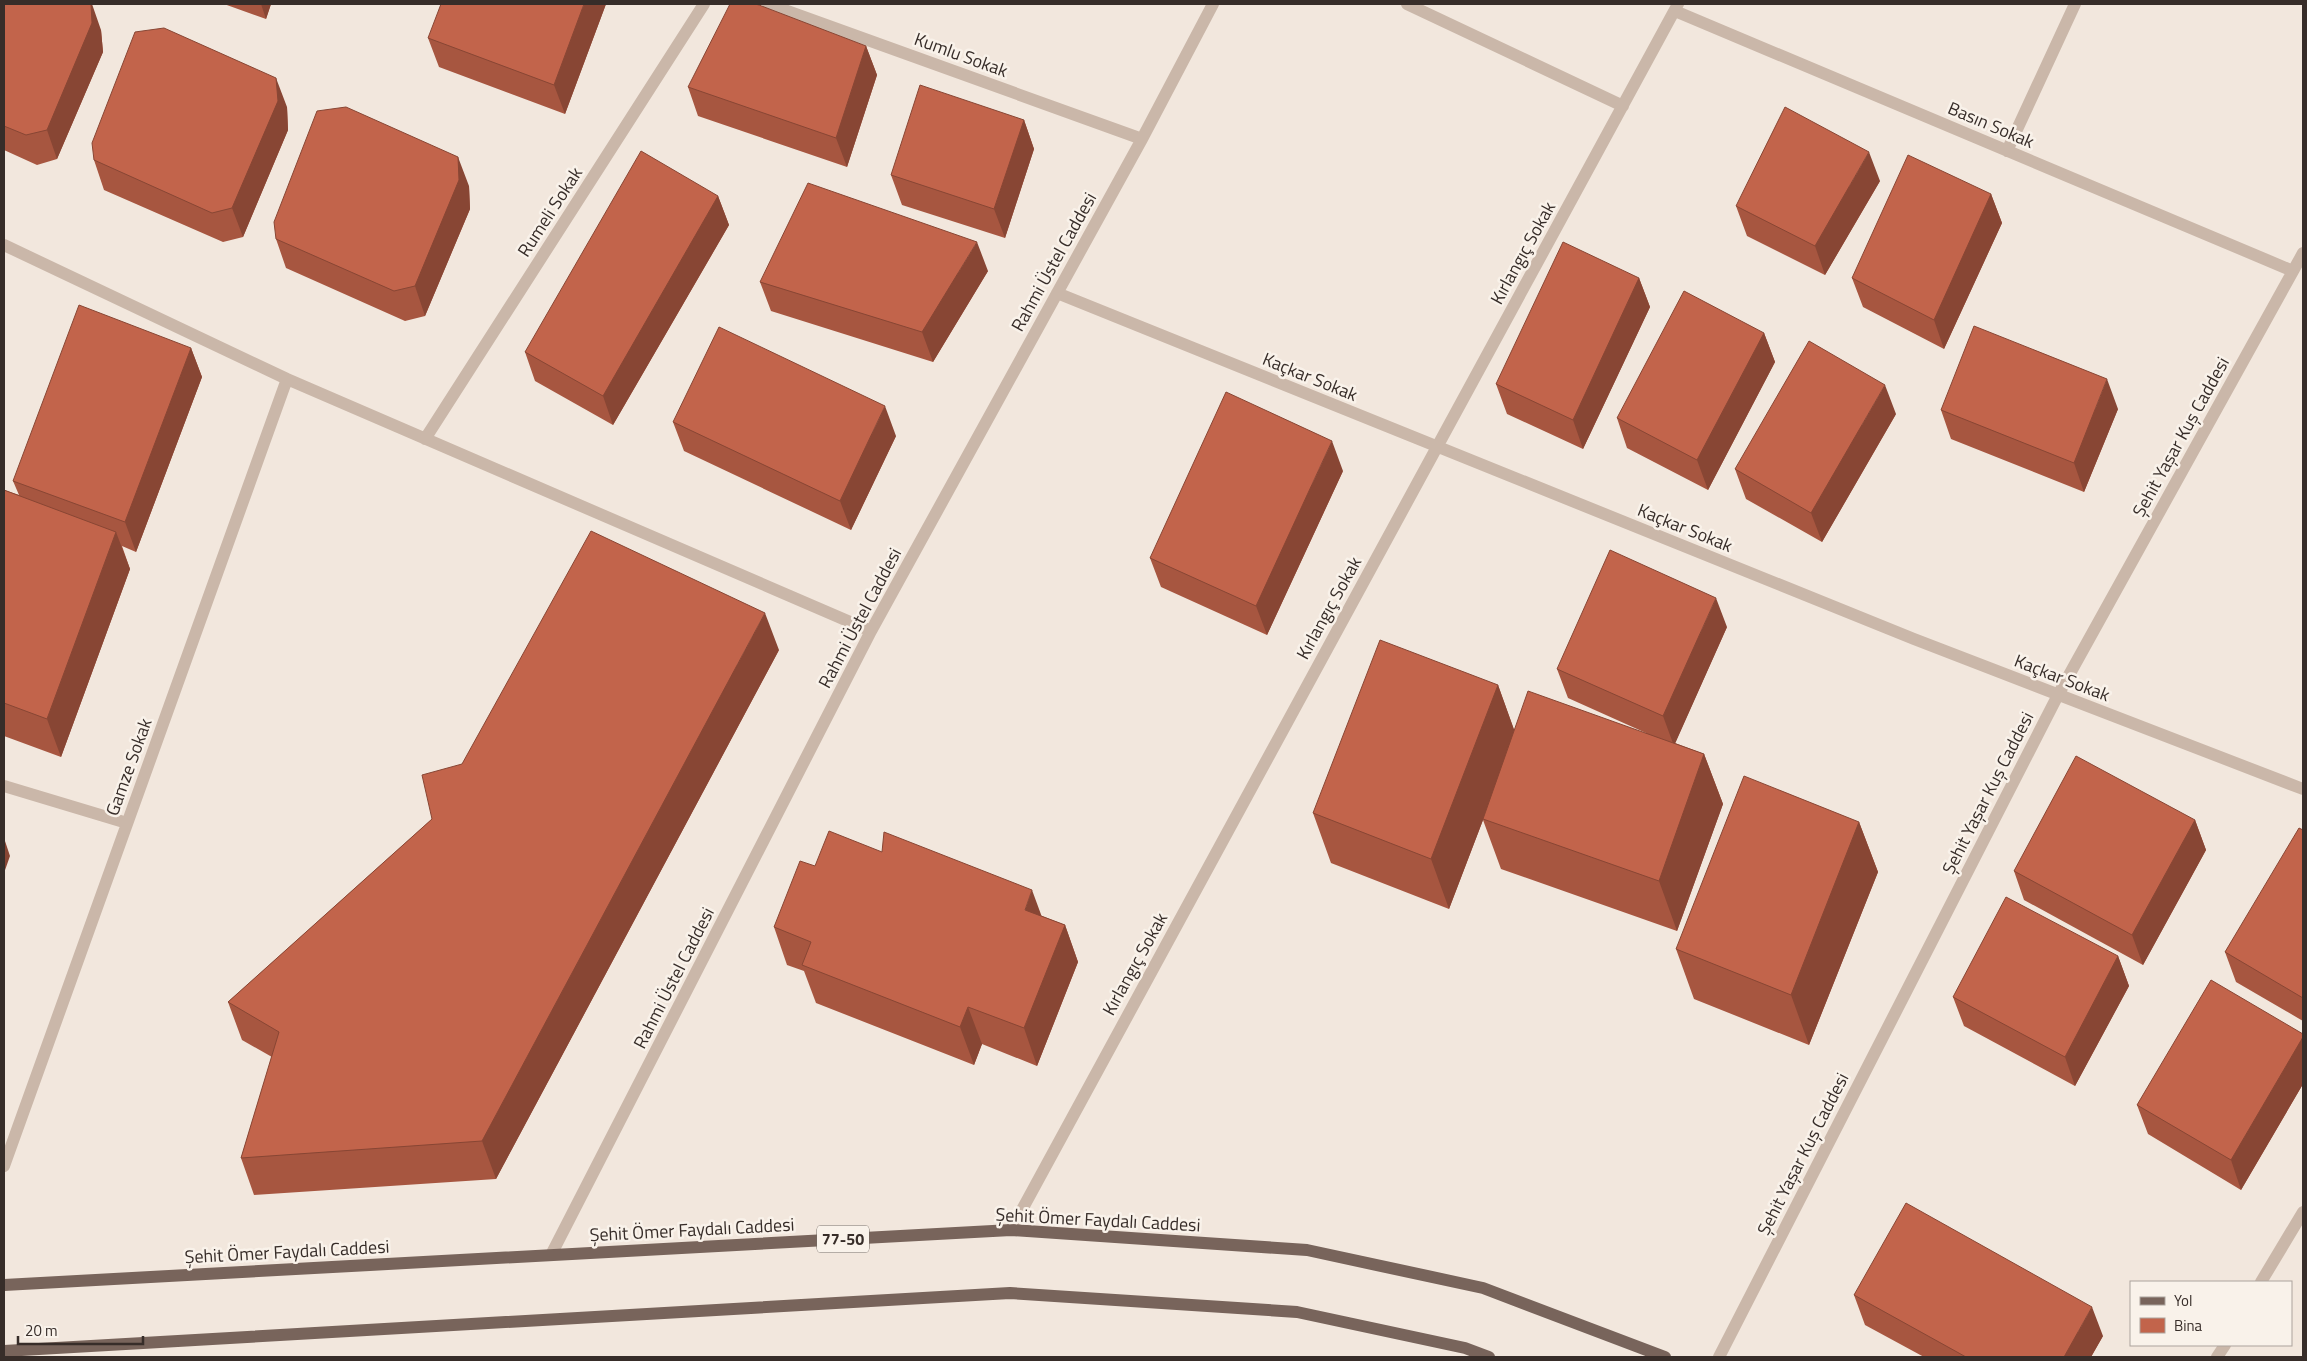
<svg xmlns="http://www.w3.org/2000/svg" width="2307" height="1361" font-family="'Titillium Web',sans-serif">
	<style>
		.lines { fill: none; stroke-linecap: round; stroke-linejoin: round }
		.minor { stroke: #cab7a9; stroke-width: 12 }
		.major { stroke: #78645b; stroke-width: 12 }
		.wall { fill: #a75640 }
		.shaded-wall { fill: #884634 }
		.building { fill: #c2644b; stroke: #884634 }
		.labels { text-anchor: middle; stroke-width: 5; stroke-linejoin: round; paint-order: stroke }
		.shield { fill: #f9f2ea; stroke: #716863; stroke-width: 1 }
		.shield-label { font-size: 16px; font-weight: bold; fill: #372d29 }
		.street-label { font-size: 18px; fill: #372d29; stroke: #f9f2ea }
	</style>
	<rect width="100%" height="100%" fill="#f2e7dd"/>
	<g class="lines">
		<!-- minor -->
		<path class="minor" d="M768 4 1142 139
			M1407 4 1623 106
			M1675 11 2293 271
			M2007 151 2075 4
			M4 245 287 379 871 631
			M1057 293 1914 639 2303 789
			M425 439 704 4
			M4 786 127 823
			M4 1166 287 379
			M1011 1230 1678 4
			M551 1255 871 631 1142 139 1213 4
			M2261 1282 2303 1212
			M1719 1357 2058 695 2303 253
			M2217 1357 2225 1345"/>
		<!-- major -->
		<path class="major" d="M4 1285 1011 1230 1307 1250 1483 1288 1665 1357
			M4 1351 1010 1293 1297 1312 1465 1348 1489 1357"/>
	</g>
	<!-- wall -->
	<path class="wall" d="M4 4 101 30 103 52 57 159 37 165 4 150Z
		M224 4H271L266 19Z
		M606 4 565 114 439 67 428 38Z
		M866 46 877 75 847 167 698 116 688 87Z
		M287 107 288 130 243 237 223 242 104 190 94 160Z
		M1024 120 1034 149 1005 238 902 205 891 175Z
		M1880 181 1825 275 1747 236 1736 206Z
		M469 186 470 209 425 316 405 321 286 268 276 239Z
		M1991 194 2002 223 1944 349 1863 307 1852 278Z
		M718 196 729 225 613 425 535 381 525 352Z
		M988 271 933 362 771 311 760 282Z
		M1639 278 1650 307 1583 449 1507 414 1496 384Z
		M1764 333 1775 362 1708 490 1627 448 1617 418Z
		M191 348 202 377 136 552 122 546 130 569 61 757 4 736V490L19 495 13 481Z
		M2118 409 2084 492 1951 439 1941 410Z
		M1896 414 1822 542 1746 499 1735 469Z
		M673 422 896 436 851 530 684 451Z
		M1343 471 1267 635 1161 587 1150 558Z
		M1727 627 1675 743 1704 754 1723 804 1677 931 1501 869 1483 820 1449 909 1331 863 1313 813 1498 685 1514 730 1646 733 1568 698 1557 669Z
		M779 650 496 1179 254 1195 241 1158 272 1057 242 1040 228 1002 432 819 462 764Z
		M2195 820 2206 850 2143 965 2024 900 2014 871Z
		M1859 822 1878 872 1809 1045 1694 999 1676 949Z
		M2303 830V1021L2236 982 2225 952Z
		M815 866 1042 916 1065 925 1078 962 1037 1066 982 1044 974 1065 816 1003 804 971 787 965 774 927Z
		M2118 956 2129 986 2075 1086 1964 1026 1953 997Z
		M2303 1034V1084L2241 1190 2148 1134 2137 1105Z
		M1854 1295 2103 1336 2091 1357H1924L1865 1325Z"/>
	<!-- shaded-wall -->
	<path class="shaded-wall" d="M91 4H92L101 30 103 52 57 159 47 130Z
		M261 4H271L266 19Z
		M584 4H606L565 114 554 85Z
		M866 46 877 75 847 167 836 138Z
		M276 78 287 107 288 130 243 237 232 208Z
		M1024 120 1034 149 1005 238 994 209Z
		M1869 152 1880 181 1825 275 1815 246Z
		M458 157 469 186 470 209 425 316 415 286Z
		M1991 194 2002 223 1944 349 1934 320Z
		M718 196 729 225 613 425 603 396Z
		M977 242 988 271 933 362 922 332Z
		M1639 278 1650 307 1583 449 1573 420Z
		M1764 333 1775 362 1708 490 1697 460Z
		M191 348 202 377 136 552 125 522Z
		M2107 379 2118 409 2084 492 2074 463Z
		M1885 385 1896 414 1822 542 1811 513Z
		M885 406 896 436 851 530 840 501Z
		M1332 441 1343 471 1267 635 1256 606Z
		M116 532 130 569 61 757 47 719Z
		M1716 598 1727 627 1674 746 1663 716Z
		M765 613 779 650 496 1179 482 1141Z
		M1498 685 1516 735 1483 819V820L1449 909 1431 859Z
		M1704 754 1723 804 1677 931 1659 881Z
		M2195 820 2206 850 2143 965 2132 935Z
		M1859 822 1878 872 1809 1045 1791 995Z
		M4 838 10 856 4 873Z
		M1032 890 1046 928 1025 910Z
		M1065 925 1078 962 1037 1066 1024 1028Z
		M2118 956 2129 986 2075 1086 2065 1057Z
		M968 1007 982 1044 974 1065 960 1027Z
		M2303 1037V1084L2241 1190 2231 1160Z
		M2092 1307 2103 1336 2091 1357H2064Z"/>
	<!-- building -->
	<path class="building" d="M4 4H91L92 23 47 130 26 135 4 126Z
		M441 4H584L554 85 428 38Z
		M730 4H755L759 5 866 46 836 138 688 87Z
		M164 28 276 78 278 101 232 208 212 213 94 160 92 143 135 32Z
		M920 85 1024 120 994 209 891 175Z
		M346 107 458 157 459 180 415 286 394 291 276 239 274 222 317 111Z
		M1785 107 1869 152 1815 246 1736 206Z
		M641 151 718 196 603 396 525 352Z
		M1908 155 1991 194 1934 320 1852 278Z
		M808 183 977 242 922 332 760 282Z
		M1563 242 1639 278 1573 420 1496 384Z
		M1684 291 1764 333 1697 460 1617 418Z
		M79 305 191 348 125 522 13 481Z
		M1974 326 2107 379 2074 463 1941 410Z
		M719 327 885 406 840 501 673 422Z
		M1809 341 1885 385 1811 513 1735 469Z
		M1226 392 1332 441 1256 606 1150 558Z
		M4 490 116 532 47 719 4 703Z
		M591 531 765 613 482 1141 241 1158 279 1032 228 1002 432 819 422 775 462 764Z
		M1610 550 1716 598 1663 716 1557 669Z
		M1380 640 1498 685 1431 859 1313 813Z
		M1528 691 1704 754 1659 881 1483 819Z
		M2076 756 2195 820 2132 935 2014 871Z
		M1744 776 1859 822 1791 995 1676 949Z
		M2299 828 2303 830V998L2225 952Z
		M829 831 882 852 884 832 1032 890 1025 910 1065 925 1024 1028 968 1007 960 1027 802 965 811 942 774 927 800 861 815 866Z
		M2006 897 2118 956 2065 1057 1953 997Z
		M2211 980 2303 1034V1037L2231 1160 2137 1105Z
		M1906 1203 2092 1307 2064 1357H1966L1854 1295Z"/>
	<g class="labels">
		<!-- shield labels -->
		<rect class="shield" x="817" y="1225.5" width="52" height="27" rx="4"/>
		<g class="shield-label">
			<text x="843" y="1245">77-50</text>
		</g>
		<!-- street labels -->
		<g class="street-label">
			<text transform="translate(961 55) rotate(20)" y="6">Kumlu Sokak</text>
			<text transform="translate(1991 125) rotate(23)" y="6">Basın Sokak</text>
			<text transform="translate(550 212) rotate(-57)" y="6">Rumeli Sokak</text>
			<text transform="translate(1523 253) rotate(-61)" y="6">Kırlangıç Sokak</text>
			<text transform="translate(1054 262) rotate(-61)" y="6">Rahmi Üstel Caddesi</text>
			<text transform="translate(1310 377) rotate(22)" y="6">Kaçkar Sokak</text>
			<text transform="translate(2181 437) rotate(-61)" y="6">Şehit Yaşar Kuş Caddesi</text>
			<text transform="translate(1685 528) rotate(22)" y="6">Kaçkar Sokak</text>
			<text transform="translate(1329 608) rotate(-61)" y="6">Kırlangıç Sokak</text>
			<text transform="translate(860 618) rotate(-62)" y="6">Rahmi Üstel Caddesi</text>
			<text transform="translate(2062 678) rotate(21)" y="6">Kaçkar Sokak</text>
			<text transform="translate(129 767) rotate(-70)" y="6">Gamze Sokak</text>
			<text transform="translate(1988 793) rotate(-63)" y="6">Şehit Yaşar Kuş Caddesi</text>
			<text transform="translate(1135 964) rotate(-61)" y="6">Kırlangıç Sokak</text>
			<text transform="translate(674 978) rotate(-63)" y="6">Rahmi Üstel Caddesi</text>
			<text transform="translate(1803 1154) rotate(-63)" y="6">Şehit Yaşar Kuş Caddesi</text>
			<text transform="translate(1098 1220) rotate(3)" y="6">Şehit Ömer Faydalı Caddesi</text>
			<text transform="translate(692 1230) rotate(-3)" y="6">Şehit Ömer Faydalı Caddesi</text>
			<text transform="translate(287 1252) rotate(-3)" y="6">Şehit Ömer Faydalı Caddesi</text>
		</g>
	</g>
	<!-- border -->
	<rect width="2307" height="1361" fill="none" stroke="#372d29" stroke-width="10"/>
	<!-- legend -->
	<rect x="2130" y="1281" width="162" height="65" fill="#f9f2ea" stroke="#aba39d"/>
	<rect x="2140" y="1297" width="25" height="8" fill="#78645b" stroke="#aba39d"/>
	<text x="2174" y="1306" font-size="15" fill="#372d29">Yol</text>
	<rect x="2140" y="1318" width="25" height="15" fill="#c2644b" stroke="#aba39d"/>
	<text x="2174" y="1331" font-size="15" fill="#372d29">Bina</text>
	<!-- scale -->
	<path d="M18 1336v8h125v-8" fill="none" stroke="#372d29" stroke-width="2.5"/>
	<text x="25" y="1336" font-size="15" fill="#372d29" stroke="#f9f2ea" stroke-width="4" paint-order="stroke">20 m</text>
</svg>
